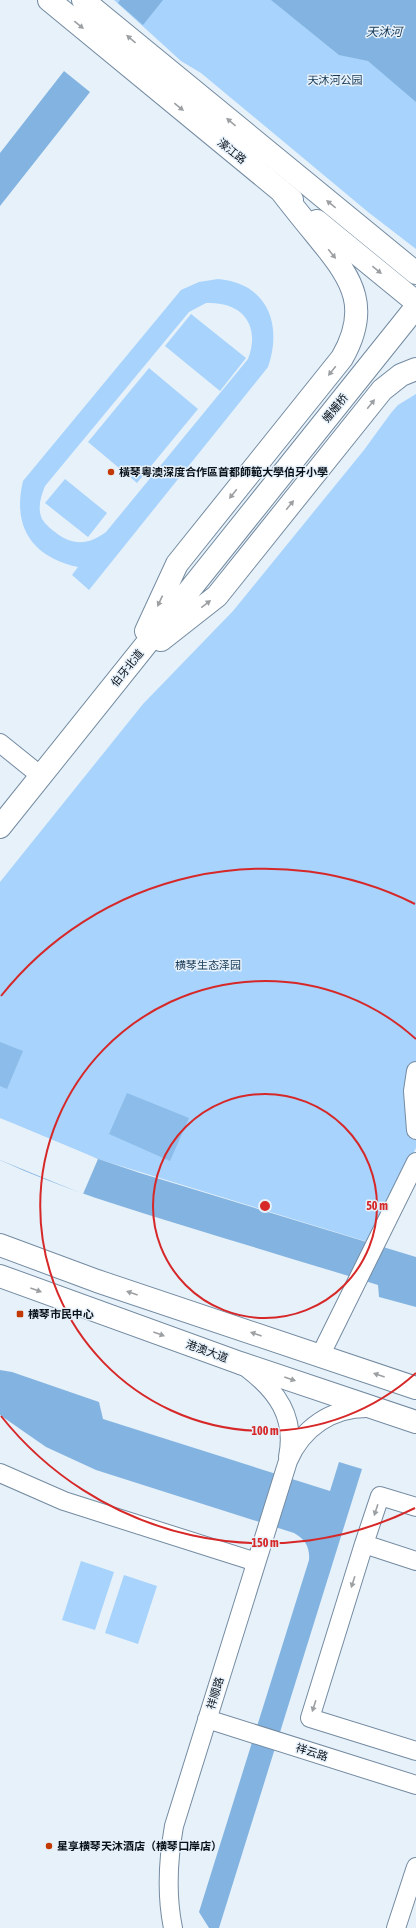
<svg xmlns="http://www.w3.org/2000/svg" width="416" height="1928" font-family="'Asap Condensed','Noto Sans SC',sans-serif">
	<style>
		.green { fill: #a7d3fc; fill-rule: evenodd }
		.forest { fill: #8cbdea }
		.water { fill: #83b4e1 }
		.pier { fill: #e7f1fa }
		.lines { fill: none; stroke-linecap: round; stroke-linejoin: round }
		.minor-casing { stroke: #748ba1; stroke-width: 20 }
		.major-casing { stroke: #748ba1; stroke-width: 24 }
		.minor { stroke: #fff; stroke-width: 18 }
		.major { stroke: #fff; stroke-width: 22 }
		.oneway { fill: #9da0a3 }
		.ring { fill: none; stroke: #d62828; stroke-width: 2 }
		.poi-dot { fill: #c23a02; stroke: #e7f1fa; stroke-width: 1.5 }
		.labels { text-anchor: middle; stroke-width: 3; stroke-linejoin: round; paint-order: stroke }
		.park-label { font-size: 11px; fill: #143856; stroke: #e7f1fa }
		.street-label { font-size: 11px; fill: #091119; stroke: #e7f1fa }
		.poi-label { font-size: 11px; font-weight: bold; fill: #091119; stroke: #e7f1fa; text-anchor: start }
		.water-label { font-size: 12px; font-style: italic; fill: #143856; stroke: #e7f1fa }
		.centre { fill: #d62828; stroke: #e7f1fa; stroke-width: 2 }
		.ring-label { font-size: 12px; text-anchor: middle; font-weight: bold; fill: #d62828; stroke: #e7f1fa; stroke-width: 3; stroke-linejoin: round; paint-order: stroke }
	</style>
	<rect width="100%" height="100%" fill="#e7f1fa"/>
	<!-- green -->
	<path class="green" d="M114 0H416V249L368 212 201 73 181 61Z
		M218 279C267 283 283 324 268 367L89 590 72 575 78 567C32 557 12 527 23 481L181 290 199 282ZM206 303C242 301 261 325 248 359L106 532C89 545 72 546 55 532 51 529 45 524 42 519 37 508 41 496 45 486L189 312Z
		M191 314 246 358 220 391 165 346Z
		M149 368 198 409 137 483 88 442Z
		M416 394V1148L368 1242 98 1159 0 1118V882L143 704 233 611 364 450 391 413 398 405Z
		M65 479 107 513 88 537 45 503Z
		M81 1561 114 1572 95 1630 62 1620Z
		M124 1575 157 1586 138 1644 105 1633Z"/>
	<!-- forest -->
	<path class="forest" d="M0 1042 23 1051 7 1089 0 1086Z
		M127 1093 189 1118 170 1161 109 1134Z"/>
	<!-- water -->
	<path class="water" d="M120 0H163L143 25 118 3Z
		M271 0H416V102L368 61 339 55Z
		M64 71 90 92 0 206V153Z
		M0 1118 66 1148 140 1173 416 1257V1307L379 1297 378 1285C316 1266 253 1247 191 1228 126 1208 62 1189 0 1160Z
		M0 1370 12 1372 99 1402 103 1419 330 1491 339 1462 362 1469 219 1928H209L199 1912 309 1560C310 1547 305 1539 294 1533L96 1470 46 1447 0 1415Z"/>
	<!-- pier -->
	<path class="pier" d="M0 1118 98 1159 83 1194 0 1160Z"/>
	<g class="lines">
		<defs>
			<path id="minor" d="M0 743 41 776
				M416 1071 413 1091 416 1130
				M320 1356 416 1162
				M247 1368C277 1391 296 1417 288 1457
				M0 1473 64 1501 256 1562
				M416 1507 380 1496 364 1544 416 1561
				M364 1544 310 1718 416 1751
				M207 1719 416 1785
				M173 1928C166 1894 168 1860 174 1826L288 1461C302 1428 332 1407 369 1408
				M396 1928 416 1867"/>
			<path id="major" d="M49 0 292 200
				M83 0 416 273
				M317 221 416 302
				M146 631 177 564 342 358C370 309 354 281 321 241 308 225 294 208 281 191
				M161 640 217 596 382 390 401 375 416 369
				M0 827 416 307
				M0 1245 97 1281 416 1388
				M0 1276 240 1363 416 1422"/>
		</defs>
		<!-- minor casing -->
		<use href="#minor" class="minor-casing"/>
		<!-- major casing -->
		<use href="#major" class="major-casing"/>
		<!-- minor -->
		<use href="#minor" class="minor"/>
		<!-- major -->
		<use href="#major" class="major"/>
	</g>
	<!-- one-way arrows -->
	<defs><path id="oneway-solid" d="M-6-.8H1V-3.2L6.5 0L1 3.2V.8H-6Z"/></defs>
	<g class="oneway">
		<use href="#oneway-solid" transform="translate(79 25) rotate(39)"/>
		<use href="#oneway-solid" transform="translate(131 39) rotate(-140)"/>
		<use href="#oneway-solid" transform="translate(179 107) rotate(39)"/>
		<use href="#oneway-solid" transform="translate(231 122) rotate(-140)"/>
		<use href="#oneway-solid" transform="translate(331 204) rotate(-141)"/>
		<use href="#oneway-solid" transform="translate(332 254) rotate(51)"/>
		<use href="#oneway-solid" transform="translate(377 270) rotate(39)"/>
		<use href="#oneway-solid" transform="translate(332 371) rotate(129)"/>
		<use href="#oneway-solid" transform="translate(371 404) rotate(-51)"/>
		<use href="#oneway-solid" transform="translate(233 494) rotate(129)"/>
		<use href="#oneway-solid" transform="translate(290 505) rotate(-51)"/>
		<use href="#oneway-solid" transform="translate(160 601) rotate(115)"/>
		<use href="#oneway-solid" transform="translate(206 604) rotate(-38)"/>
		<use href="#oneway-solid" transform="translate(36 1290) rotate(20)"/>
		<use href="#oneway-solid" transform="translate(132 1293) rotate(-161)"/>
		<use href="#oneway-solid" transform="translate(159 1334) rotate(20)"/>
		<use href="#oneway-solid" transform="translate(256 1334) rotate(-161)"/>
		<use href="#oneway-solid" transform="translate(379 1375) rotate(-161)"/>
		<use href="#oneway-solid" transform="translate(290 1379) rotate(19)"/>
		<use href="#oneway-solid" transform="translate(376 1510) rotate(108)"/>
		<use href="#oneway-solid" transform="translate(353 1582) rotate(108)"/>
		<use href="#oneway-solid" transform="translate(314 1706) rotate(108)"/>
	</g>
	<!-- distance rings -->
	<g class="ring">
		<circle cx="265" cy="1206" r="112"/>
		<path d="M416 1373A225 225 0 1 1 416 1039"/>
		<path d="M415 1508A337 337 0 0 1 1 1416M1 996A337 337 0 0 1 415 904"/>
	</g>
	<!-- markers -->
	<g class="poi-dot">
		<circle cx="111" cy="472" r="4"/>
		<rect x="16" y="1310" width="8" height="8" rx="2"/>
		<circle cx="49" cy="1846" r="4"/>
	</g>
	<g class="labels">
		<!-- park labels -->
		<g class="park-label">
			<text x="335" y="84">天沐河公园</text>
			<text x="208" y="969">横琴生态泽园</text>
		</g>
		<!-- street labels -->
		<g class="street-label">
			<text transform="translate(232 151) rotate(39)" y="4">濠江路</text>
			<text transform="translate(335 408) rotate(-51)" y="4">姗姗桥</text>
			<text transform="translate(127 668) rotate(-51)" y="4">伯牙北道</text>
			<text transform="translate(207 1351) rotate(20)" y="4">港澳大道</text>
			<text transform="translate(215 1693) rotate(-73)" y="4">祥顺路</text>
			<text transform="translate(312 1752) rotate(18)" y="4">祥云路</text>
		</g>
		<!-- poi labels -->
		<g class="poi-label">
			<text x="119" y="476">橫琴粵澳深度合作區首都師範大學伯牙小學</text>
			<text x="28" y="1318">横琴市民中心</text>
			<text x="57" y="1850">星享横琴天沐酒店（横琴口岸店）</text>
		</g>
		<!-- water labels -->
		<g class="water-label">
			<text x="384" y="36">天沐河</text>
		</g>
	</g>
	<circle cx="265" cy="1206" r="6" class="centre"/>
	<g class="ring-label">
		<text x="377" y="1210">50 m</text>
		<text x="265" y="1435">100 m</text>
		<text x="265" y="1547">150 m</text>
	</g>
</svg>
